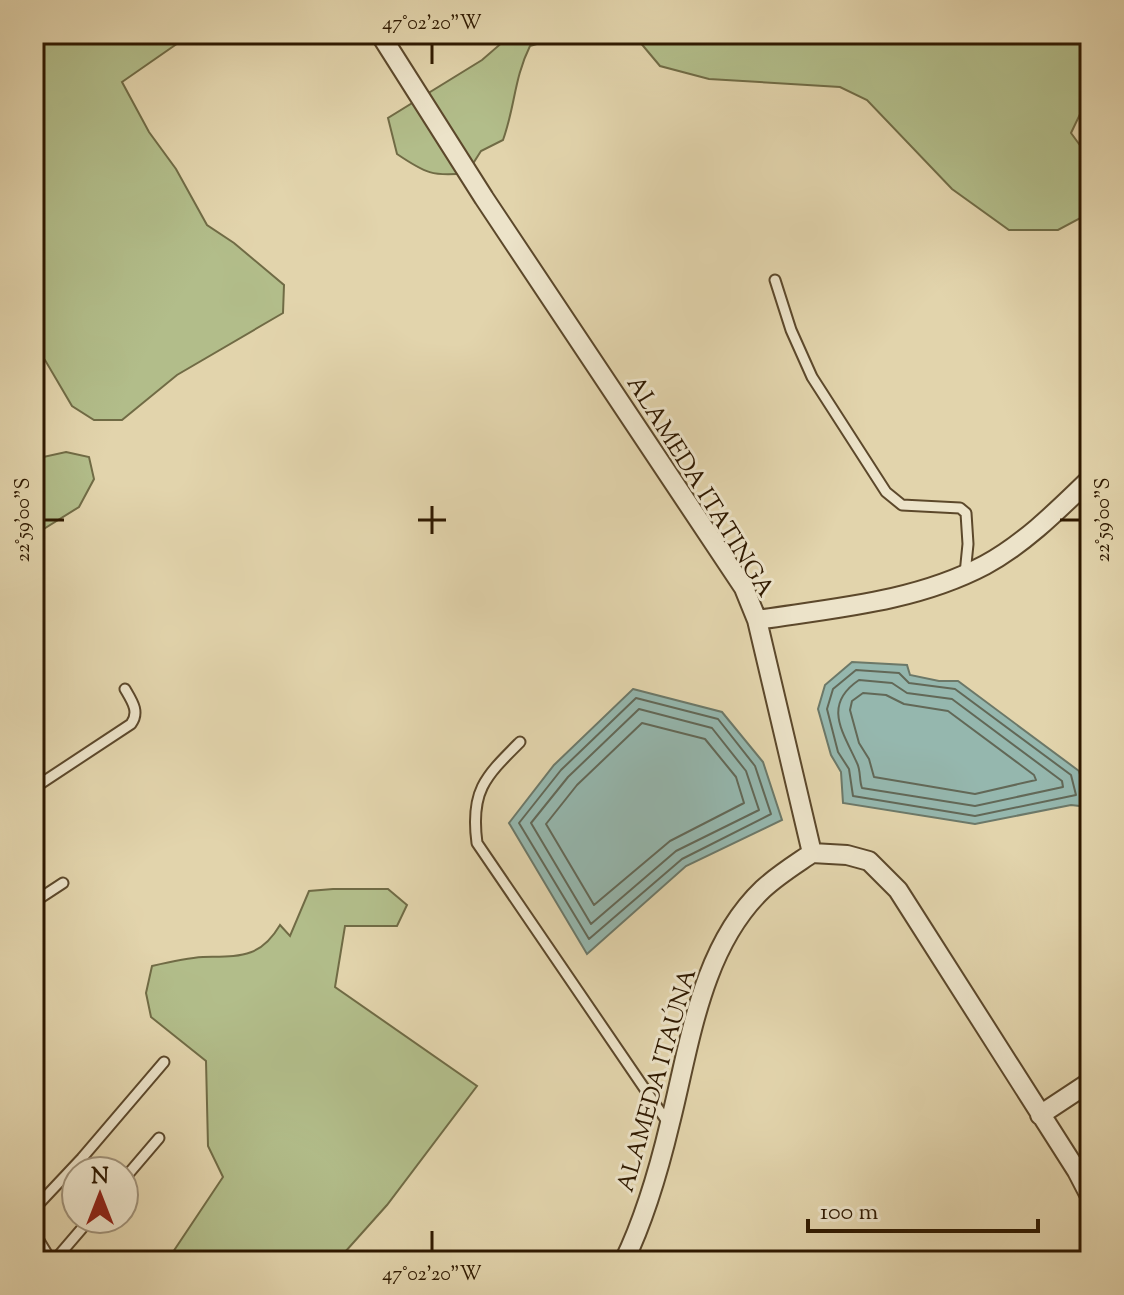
<svg xmlns="http://www.w3.org/2000/svg" width="1124" height="1295" font-family="'Sorts Mill Goudy',serif">
	<style>
		.green { fill: #b2bd8a; stroke: #706b45; stroke-width: 2 }
		.water { fill: #95b7ae; stroke: #6c7868; stroke-width: 2 }
		.lines { fill: none; stroke-linecap: round; stroke-linejoin: round }
		.shore { stroke: #626857; stroke-width: 2 }
		.service-casing { stroke: #5c482b; stroke-width: 13 }
		.minor-casing { stroke: #5c482b; stroke-width: 22 }
		.service { stroke: #ece3c9; stroke-width: 9 }
		.minor { stroke: #ece3c9; stroke-width: 18 }
		.ticks { fill: none; stroke: #2f1900; stroke-width: 3 }
		.labels { text-anchor: middle; stroke-width: 6; stroke-linejoin: round; paint-order: stroke }
		.street-label { font-size: 24px; fill: #2f1900; stroke: #ece3c9 }
		.neatline { fill: none; stroke: #2f1900; stroke-width: 3 }
		.ticks-label { font-size: 20px; text-anchor: middle; fill: #2f1900 }
	</style>
	<rect width="100%" height="100%" fill="#e2d4ac"/>
	<filter id="stains"><feTurbulence type="fractalNoise" baseFrequency=".0025" numOctaves="4"/><feColorMatrix values="0 0 0 0 .2 0 0 0 0 .09 0 0 0 0 .02 0 0 0 .5 -.17"/></filter>
	<radialGradient id="worn" r=".72"><stop offset=".6" stop-color="#630" stop-opacity="0"/><stop offset="1" stop-color="#630" stop-opacity=".3"/></radialGradient>
	<!-- green -->
	<path class="green" d="M34 34H191L122 82 149 132 176 169 207 225 234 243 284 285 283 313 177 375 122 420H94L72 406 45 360 34 349Z
		M512 34H591L553 39 530 46C514 78 515 107 503 140L481 151 467 173C433 177 425 173 397 154L388 118 482 60Z
		M642 34H1090V110L1081 112 1071 133 1090 159V213L1058 230H1009L952 189 867 100 840 87 709 79 660 66 639 41Z
		M66 452 89 457 94 479 79 507 34 535V459Z
		M333 889H388L407 905 397 926H345L335 987 477 1086 387 1205 337 1261H167L223 1177 208 1146 206 1061 151 1017 146 993 152 966C169 962 186 958 203 957 239 956 260 959 280 925L290 936 309 891Z"/>
	<!-- water -->
	<path class="water" d="M852 662 907 665 910 675 939 681H958L1079 771 1089 807 1071 805 975 824 843 803 841 772 831 755 818 709 825 685Z
		M633 689 722 712 763 762 782 820 686 866 587 954 509 823 554 765Z"/>
	<g class="lines">
		<!-- shore -->
		<path class="shore" d="M856 670 899 673 909 683 955 689 1071 775 1076 795 975 816 853 796 849 769 838 752 827 709 833 689Z
			M859 680 892 683 907 693 952 699 1062 781 1063 787 975 806 862 788C859 780 861 771 857 763 843 732 822 705 859 680Z
			M863 693 886 695 904 704 948 711 1034 775 1036 780 975 794 874 777 869 759 859 743 850 710 852 701Z
			M636 698 718 719 755 766 771 814 682 859 589 939 519 823 561 770Z
			M639 709 712 728 746 771 759 810 676 851 591 924 531 823 568 777Z
			M642 723 705 739 736 777 744 803 670 841 594 905 546 824 577 785Z"/>
		<defs>
			<path id="service" d="M775 280 791 330 812 377 886 492 902 505 960 508 966 513 968 544 965 574
				M520 742C485 777 470 791 477 843L668 1123
				M34 788 131 724C140 712 132 701 125 689
				M34 902 63 883
				M124 1179 159 1138
				M34 1209 82 1158 164 1062
				M54 1261 90 1219"/>
			<path id="minor" d="M380 34 484 198 744 588 757 620 812 853 847 855 869 861 898 890 1077 1171 1090 1196
				M757 620C834 608 915 602 985 565 1024 544 1058 510 1090 479
				M1040 1115 1090 1082
				M34 1241 46 1261
				M624 1261C645 1218 659 1169 670 1123 690 1044 701 948 763 889 778 875 796 864 812 853"/>
		</defs>
		<!-- service casing -->
		<use href="#service" class="service-casing"/>
		<!-- minor casing -->
		<use href="#minor" class="minor-casing"/>
		<!-- service -->
		<use href="#service" class="service"/>
		<!-- minor -->
		<use href="#minor" class="minor"/>
	</g>
	<!-- ticks -->
	<path class="ticks" d="M432 44V64M432 506V534M44 520H64M418 520H446M1060 520H1080M432 1231V1251"/>
	<g class="labels">
		<!-- street labels -->
		<g class="street-label">
			<text transform="translate(701 486) rotate(58)" y="8">ALAMEDA ITATINGA</text>
			<text transform="translate(656 1080) rotate(-74)" y="8">ALAMEDA ITAÚNA</text>
		</g>
	</g>
	<!-- margin -->
	<rect width="1124" height="1295" fill="none" stroke="#e2d4ac" stroke-width="88"/>
	<!-- north arrow -->
	<g transform="translate(100 1195)"><circle r="38" fill="#ece3c9" stroke="#a09279" stroke-width="2"/>
	<path d="M0-6L14 30L0 20L-14 30Z" fill="#8f2418"/>
	<text y="-12" font-size="22" font-weight="bold" text-anchor="middle" fill="#2f1900">N</text>
	</g>
	<!-- scale -->
	<path d="M808 1219v12h230v-12" fill="none" stroke="#2f1900" stroke-width="4"/>
	<text x="820" y="1219" font-size="24" fill="#2f1900" stroke="#ece3c9" stroke-width="6" paint-order="stroke">100 m</text>
	<rect x="44" y="44" width="1036" height="1207" class="neatline"/>
	<g class="ticks-label">
		<text x="432" y="29">47°02'20"W</text>
		<text transform="translate(22 520) rotate(-90)" y="7">22°59'00"S</text>
		<text transform="translate(1102 520) rotate(-90)" y="7">22°59'00"S</text>
		<text x="432" y="1280">47°02'20"W</text>
	</g>
	<rect width="100%" height="100%" filter="url(#stains)"/>
	<rect width="100%" height="100%" fill="url(#worn)"/>
</svg>
